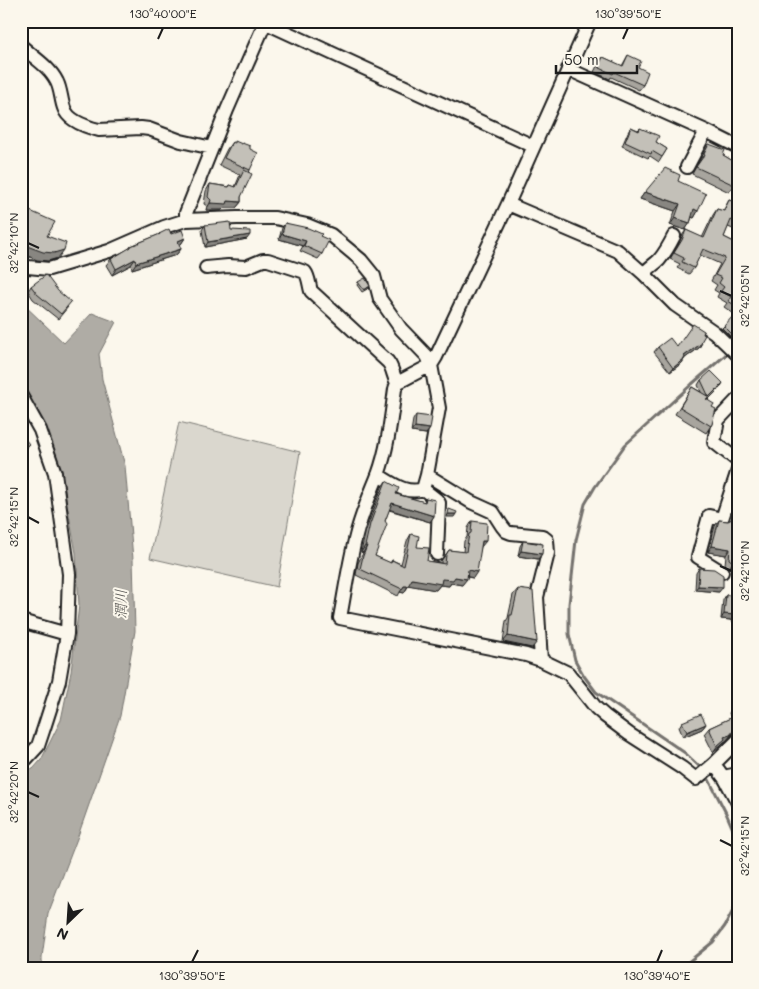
<svg xmlns="http://www.w3.org/2000/svg" width="759" height="989" font-family="Mali,'Klee One',sans-serif">
	<style>
		.green { fill: #dad7ce; stroke: #7b7a75 }
		.water { fill: #afaca5; stroke: #74726e }
		.lines { fill: none; stroke-linecap: round; stroke-linejoin: round }
		.stream { stroke: #74726e; stroke-width: 3 }
		.minor-casing { stroke: #1c1c1c; stroke-width: 16 }
		.minor { stroke: #fbf7ec; stroke-width: 12 }
		.wall { fill: #a8a59e; stroke: #1c1c1c }
		.shaded-wall { fill: #888681; stroke: #1c1c1c }
		.building { fill: #c3c0b8; stroke: #1c1c1c }
		.ticks { fill: none; stroke: #1c1c1c; stroke-width: 2 }
		.labels { text-anchor: middle; stroke-width: 4; stroke-linejoin: round; paint-order: stroke }
		.water-label { font-size: 15px; font-style: italic; fill: #575653; stroke: #fbf7ec }
		.neatline { fill: none; stroke: #1c1c1c; stroke-width: 2 }
		.ticks-label { font-size: 12px; text-anchor: middle; fill: #1c1c1c }
	</style>
	<rect width="100%" height="100%" fill="#fbf7ec"/>
	<filter id="ink" filterUnits="userSpaceOnUse"><feTurbulence type="fractalNoise" baseFrequency=".02" numOctaves="2"/><feDisplacementMap in="SourceGraphic" scale="10" xChannelSelector="R" yChannelSelector="G"/><feConvolveMatrix kernelMatrix="1 2 1 2 8 2 1 2 1" color-interpolation-filters="sRGB"/></filter>
	<g filter="url(#ink)">
		<!-- green -->
		<path class="green" d="M179 422 300 452 277 587 150 558Z"/>
		<!-- water -->
		<path class="water" d="M21 302 64 343 92 313 116 322 99 354 102 379 125 466 133 559 135 631 120 716 78 836 48 914 42 957V968H21V771L33 769 41 760 61 720 71 672 79 605 76 553 65 493 48 432 21 388Z"/>
		<g class="lines">
			<!-- stream -->
			<path class="stream" d="M702 769 685 753 596 692 584 676 575 660 569 634V604L576 540 585 504 595 487 625 445 692 384 729 352
				M706 774 726 813 738 841
				M681 968 713 942 725 926 738 901"/>
			<defs>
				<path id="minor" d="M262 21 533 146
					M590 21 508 204 436 357 431 365 397 383 395 389C391 418 388 448 378 475 370 495 361 515 356 536 349 563 345 591 340 618L526 655 541 660 568 673 596 708 605 716 629 734 682 768 696 779 714 764 738 740
					M21 46C33 57 50 67 57 82 61 90 61 100 64 108 68 121 87 127 99 130L141 128 149 129 181 141 212 148
					M568 69 706 131 738 147
					M687 167 706 131
					M508 204 618 251 644 274 675 305 714 332 738 355
					M186 220V213L227 110 265 23
					M21 268 28 267 49 269 109 251 164 227 186 220 237 218H275L307 225 331 235 361 260 374 276 380 299 401 329 427 356 431 365 439 408 427 475 423 489
					M206 268 228 266 246 267 263 260H268L305 272C309 277 309 285 311 291L388 362C393 368 393 376 397 383
					M644 274C648 268 654 265 659 260 665 253 670 244 674 236
					M21 396 40 430 55 473 69 574 67 634
					M738 399 718 420 714 442 738 461
					M378 475C392 483 406 495 423 489L437 500 439 503 437 554
					M427 475 471 502 493 512 502 526 506 531 511 533 542 536 547 540 548 553 537 597 541 660
					M722 572 698 557 709 516 722 519 738 470
					M21 621 67 634 59 681 44 728 38 746 26 759 21 760
					M714 764 725 779 738 803
					M725 779 728 776 738 774"/>
			</defs>
			<!-- minor casing -->
			<use href="#minor" class="minor-casing"/>
			<!-- minor -->
			<use href="#minor" class="minor"/>
		</g>
		<!-- wall -->
		<path class="wall" d="M628 55 638 67 643 85 639 90 611 77 610 79 594 72 599 62 603 57 622 66Z
			M631 127 638 130 640 128 656 142 667 149 659 162 650 156 648 158 622 146 628 132Z
			M232 142 250 170 241 197V202L236 208H224L222 210H206L207 206 204 204 206 191 210 184 229 187 230 185 235 187 240 175 219 165 227 149Z
			M709 144 723 155 738 164V182L734 188 733 187 729 192 692 174Z
			M678 181 698 211 694 218 692 217 690 223 685 230 670 225 675 211 640 199 645 192Z
			M729 200 738 203V231L728 227 724 237 738 244 737 316 724 307 727 303 717 297 719 293 714 290 717 285 711 281 720 264 700 255 694 268 689 274 677 268 680 264 670 259 678 246 682 236 686 230 702 238 713 215 717 209 723 211Z
			M21 207 47 236 58 258 48 261 37 260 23 254 21 256Z
			M285 223 320 236 322 254 318 259 300 251 303 246 279 239 282 228Z
			M205 225 231 230 247 239 205 247 202 230Z
			M159 234H171L185 238 181 244 179 245 181 249 176 255 132 269 131 265 112 275 106 265 111 259 130 248 131 246 158 235Z
			M358 282 369 288 362 292 357 285Z
			M31 286 68 307 58 319 33 299 28 291Z
			M724 326 738 330 731 337 722 328Z
			M701 342 699 348 685 358 682 363 670 372 654 352 658 347H677Z
			M701 380 720 388 708 400 712 407V424L706 433 675 414 692 387 701 392 698 385Z
			M416 415 430 429 426 434 411 432 413 420Z
			M386 481 396 494 424 502 426 498 434 516 430 522 389 510 385 521 375 556 390 563 392 560 401 564 407 541 411 534 417 547 427 561 441 563V561L449 550 463 552 464 541 467 537 468 528 472 521 481 547 473 578 467 577 462 585 451 583 449 586 440 585 436 590 409 585 404 593 400 592 398 596 356 575 358 563 363 553 361 552 366 530 382 487Z
			M738 497V569L729 568 725 564 726 555 708 552 715 526 719 520 728 521 729 520Z
			M523 541 538 559 518 556 520 546Z
			M699 568 719 592 695 590 696 573Z
			M518 589 532 648 503 642 506 621 508 618 513 595Z
			M726 595 738 596V622H733L731 620 721 619 723 600Z
			M738 683V697L734 688Z
			M738 705V731L732 734 726 741 724 742 721 745 713 752 704 734 709 728 731 718 729 713 733 708Z
			M682 722 706 724 702 729 683 737 679 727Z
			M737 953H738V968H735L734 957Z"/>
		<!-- shaded-wall -->
		<path class="shaded-wall" d="M645 192 680 204 675 211 640 199Z
			M228 201 241 202 236 208H224L222 210H206L210 203Z
			M694 209 698 211 694 218 689 216Z
			M675 218 690 223 685 230 670 225Z
			M282 234 306 241 303 246 279 239Z
			M250 235 247 239 205 247 208 242Z
			M185 238 181 244 173 247 178 241Z
			M27 246 64 250 58 258 48 261 37 260 23 254Z
			M181 249 176 255 132 269 136 263Z
			M135 259 131 265 112 275 116 269Z
			M702 343 699 348 681 361 684 356Z
			M685 358 682 363 670 372 673 368Z
			M723 383 720 388 706 402 709 397Z
			M415 427 430 429 426 434 411 432Z
			M29 444 25 449 21 452V450Z
			M392 503 434 516 430 522 388 509Z
			M448 514H456L454 517H447Z
			M482 541H486L481 547Z
			M365 546H367L363 553 361 552Z
			M712 546 730 549 726 555 708 552Z
			M521 551 542 554 538 559 518 556Z
			M733 562 738 563V569L729 568Z
			M468 570 477 572 473 578 464 576Z
			M455 577 467 579 462 585 451 583 449 586 440 585 436 590 407 585 412 579Z
			M404 586H408L404 593 400 592Z
			M698 586 723 587 719 592 695 590Z
			M724 614 735 615 731 620 721 619Z
			M737 617H738V622H733Z
			M508 636 537 642 532 648 503 642Z
			M706 724 702 729 683 737 687 732Z
			M738 727V731L732 734 726 741 724 742 721 745 713 752 724 737 734 729Z"/>
		<!-- building -->
		<path class="building" d="M628 55 641 61 638 67 648 72 643 85 614 72 613 74 598 67 603 57 623 66Z
			M631 127 639 131 640 128 659 136 656 142 667 149 662 157 652 151 651 154 625 142Z
			M235 141 242 144V143L250 146V149L258 153 250 170 224 158 232 142 235 143Z
			M709 144 725 150 723 155 738 164V180H737L734 185 696 167 703 157 705 156 704 154Z
			M665 168 680 175 678 181 706 194 698 211 694 209 690 223 675 218 680 204 645 192Z
			M244 170 252 174 241 197V202L228 201 227 204 210 203 211 200 208 197 210 184 229 187 230 185 236 187Z
			M729 200 738 203V223L731 220 724 237 738 244V307L728 301 731 297 721 291 724 287 719 283 722 278 715 275 725 258 703 249 694 268 682 262 684 258 674 253 682 240 686 230 704 238 717 209 724 211Z
			M21 207 55 222 47 236 66 243 64 250 54 253 43 252 27 246 25 251 21 249Z
			M230 222 231 230 250 231V235L208 242 205 225Z
			M285 223 308 228 322 234 320 236 329 240 322 254 304 246 306 241 282 234Z
			M169 229 171 234 182 230 185 238 178 241 181 249 136 263 135 259 116 269 111 259 131 247V246L160 234H159Z
			M46 275 58 291 71 302 61 314 37 294 31 286Z
			M365 278 370 286 364 290 358 282Z
			M733 316 738 320V329L733 335 724 326Z
			M693 324 704 331 703 334 705 335 701 342 702 343 684 356 685 358 673 368 658 347 670 338 677 347Z
			M711 371 723 383 709 397 701 380Z
			M692 387 709 397 706 399 714 404 712 407 716 409 712 424 711 426 680 407Z
			M416 415 432 417 430 429 415 427Z
			M21 434 29 444 21 450Z
			M386 481 399 488 396 494 425 502 426 498 435 500 434 516 392 503 385 521 387 524 375 556 391 563 392 560 404 566 411 534 419 536 417 547 429 548 427 561 445 564 446 555 449 550 466 552 469 534 471 533 472 521 487 523 486 541H482L477 572 468 570 467 579 455 577 453 580 442 579 441 584 412 579 408 586H404L402 589 360 569 363 556 367 546H365L370 524Z
			M738 502V563L733 562 729 559 730 549 712 546 719 520 728 521 732 519Z
			M449 509 457 512 456 514H448Z
			M523 541 543 544 542 554 521 551Z
			M699 568 714 569 723 575V587L698 586Z
			M518 589 533 591 537 642 508 636 510 615H512Z
			M726 595 738 596V617H737L735 615 724 614Z
			M738 705V727L734 729V730L730 735 724 737 725 739 717 746 709 728 737 715 733 708Z
			M701 714 706 724 687 732 682 722Z"/>
	</g>
	<!-- ticks -->
	<path class="ticks" d="M158 39 163 28M623 39 628 28M28 243 39 248M720 291 732 296M28 517 39 523M720 566 732 571M28 792 39 797M720 840 732 846M192 962 198 950M657 962 662 950"/>
	<g class="labels">
		<!-- water labels -->
		<g class="water-label">
			<text transform="translate(121 604) rotate(-90)" y="5">潤川</text>
		</g>
	</g>
	<!-- margin -->
	<rect width="759" height="989" fill="none" stroke="#fbf7ec" stroke-width="55"/>
	<!-- north arrow -->
	<g transform="translate(68 922) rotate(205)" stroke="#fbf7ec" stroke-width="4" paint-order="stroke">
	<path d="M0-4L9 19L0 12L-9 19Z" fill="#1c1c1c"/>
	<text y="-8" font-size="14" font-weight="bold" text-anchor="middle" fill="#1c1c1c">N</text>
	</g>
	<!-- scale -->
	<path d="M556 65v8h81v-8" fill="none" stroke="#1c1c1c" stroke-width="2.5"/>
	<text x="564" y="65" font-size="15" fill="#1c1c1c" stroke="#fbf7ec" stroke-width="4" paint-order="stroke">50 m</text>
	<rect x="28" y="28" width="704" height="934" class="neatline"/>
	<g class="ticks-label">
		<text x="163" y="18">130°40'00"E</text>
		<text x="628" y="18">130°39'50"E</text>
		<text transform="translate(14 243) rotate(-90)" y="4">32°42'10"N</text>
		<text transform="translate(745 296) rotate(-90)" y="4">32°42'05"N</text>
		<text transform="translate(14 517) rotate(-90)" y="4">32°42'15"N</text>
		<text transform="translate(745 571) rotate(-90)" y="4">32°42'10"N</text>
		<text transform="translate(14 792) rotate(-90)" y="4">32°42'20"N</text>
		<text transform="translate(745 846) rotate(-90)" y="4">32°42'15"N</text>
		<text x="192" y="980">130°39'50"E</text>
		<text x="657" y="980">130°39'40"E</text>
	</g>
</svg>
